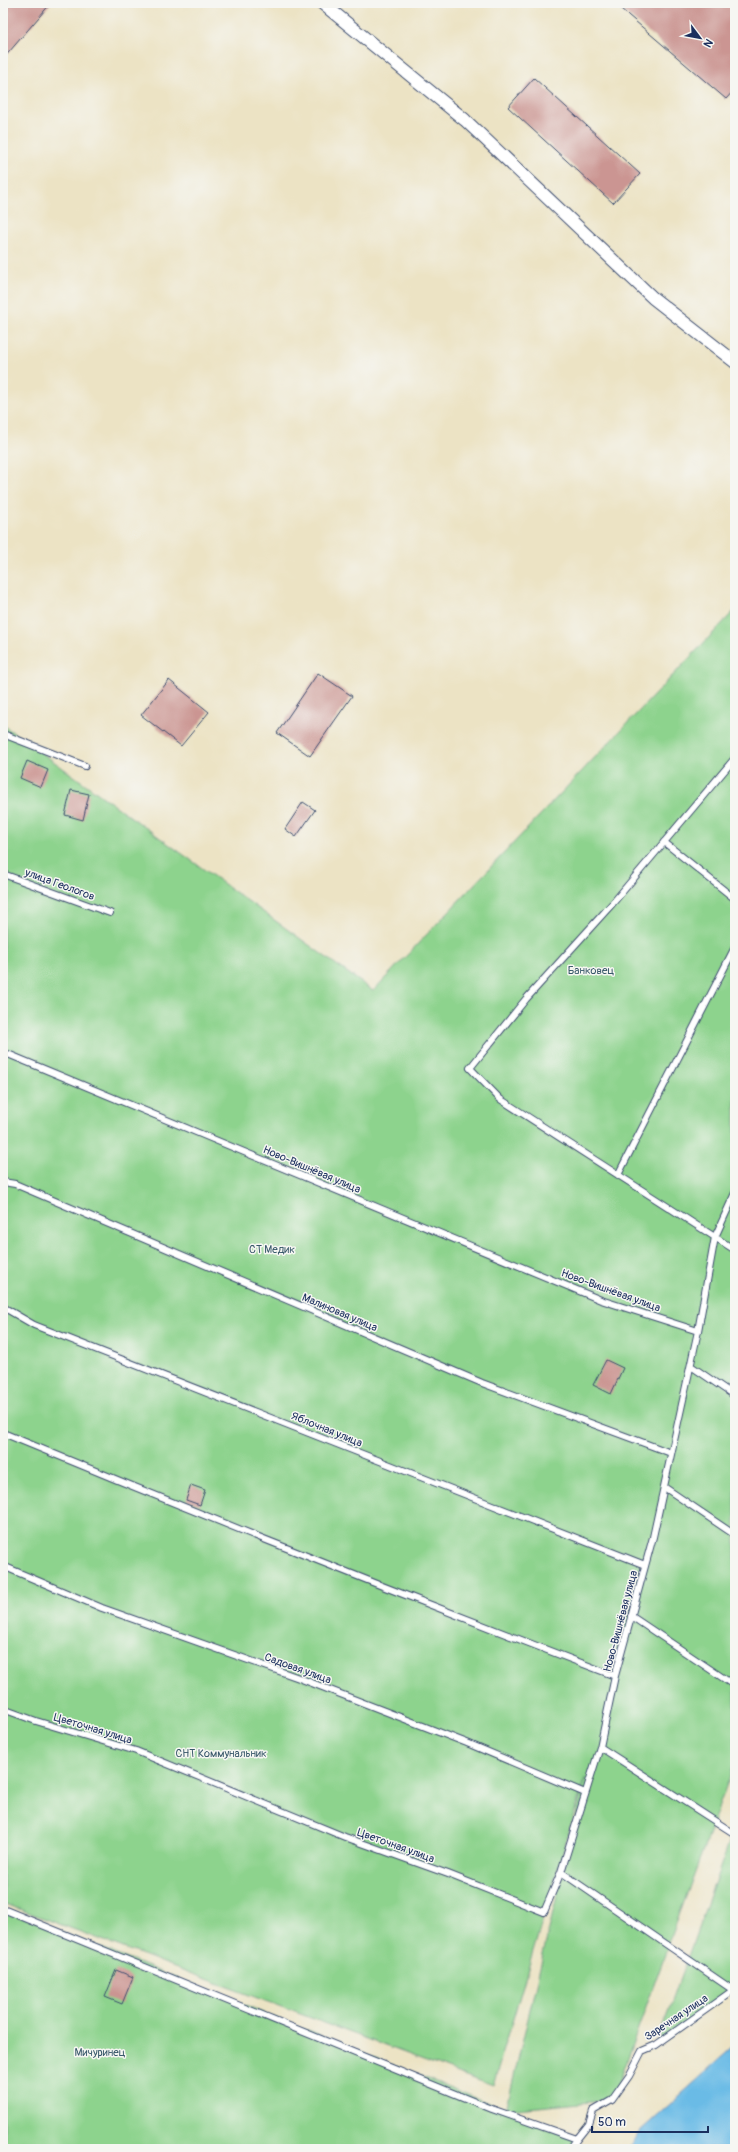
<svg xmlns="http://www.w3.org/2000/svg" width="738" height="2152" font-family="Pangolin,sans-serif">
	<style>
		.green { fill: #8dd38d; stroke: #548176 }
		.water { fill: #6bbbe6; stroke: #4375a2 }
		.building { fill: #cb9592 }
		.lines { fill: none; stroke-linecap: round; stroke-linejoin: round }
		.lane-casing { stroke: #3a4a6d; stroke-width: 8 }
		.street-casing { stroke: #3a4a6d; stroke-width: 14 }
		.lane { stroke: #fff; stroke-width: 6 }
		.street { stroke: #fff; stroke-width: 12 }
		.labels { text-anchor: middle; stroke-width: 3; stroke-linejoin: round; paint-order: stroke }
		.street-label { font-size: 11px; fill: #1b2f5e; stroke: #f6f6f2 }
		.park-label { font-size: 11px; fill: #38586a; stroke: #f6f6f2 }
	</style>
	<rect width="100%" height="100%" fill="#f6f6f2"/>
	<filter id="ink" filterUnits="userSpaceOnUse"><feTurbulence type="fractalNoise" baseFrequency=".025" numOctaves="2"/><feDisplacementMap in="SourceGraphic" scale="8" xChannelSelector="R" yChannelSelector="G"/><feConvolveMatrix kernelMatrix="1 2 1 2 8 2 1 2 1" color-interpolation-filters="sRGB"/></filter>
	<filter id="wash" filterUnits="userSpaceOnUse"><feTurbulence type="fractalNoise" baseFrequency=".012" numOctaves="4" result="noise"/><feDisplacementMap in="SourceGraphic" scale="16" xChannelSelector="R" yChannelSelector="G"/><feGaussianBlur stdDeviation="0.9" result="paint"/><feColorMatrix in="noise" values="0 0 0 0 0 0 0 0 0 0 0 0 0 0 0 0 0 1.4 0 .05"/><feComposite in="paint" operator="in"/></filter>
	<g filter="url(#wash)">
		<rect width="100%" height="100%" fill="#ece3c4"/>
		<!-- green -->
		<path class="green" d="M735 610V1762L612 2100 507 2110 577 2139 569 2149H3V1909L506 2110 585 1778 493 2086 3 1903V725L373 991Z
			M735 1826V1985L656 2045Z"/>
		<!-- water -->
		<path class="water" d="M735 2046V2149H629L640 2131Z"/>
		<g id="blocks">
			<!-- building -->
			<path class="building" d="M3 3H51L3 59Z
				M614 3H735V89L726 99Z
				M534 78 640 174 613 203 508 107Z
				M318 673 352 696 310 756 277 733Z
				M169 680 209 712 181 746 141 715Z
				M27 761 48 770 41 787 20 778Z
				M71 790 89 794 83 820 65 815Z
				M303 802 315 810 296 837 285 829Z
				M606 1360 623 1368 611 1394 593 1385Z
				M191 1485 205 1490 200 1505 186 1500Z
				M116 1970 133 1977 122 2004 105 1997Z"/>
		</g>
	</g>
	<g filter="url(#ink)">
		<use href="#blocks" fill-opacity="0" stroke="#3a4a6d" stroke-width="1"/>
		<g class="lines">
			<defs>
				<path id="lane" d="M3 734 85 766
					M735 758 612 904 526 999 470 1068 500 1099 735 1250
					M664 842 735 899
					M3 874 110 913
					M3 1052 601 1300 698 1331 653 1537 615 1676 600 1747 561 1872
					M618 1175 735 947
					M3 1182 15 1184 482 1383 671 1453
					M3 1307 34 1325 645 1565
					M698 1331 715 1237 735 1193
					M691 1366 735 1396
					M3 1433C206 1517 410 1598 615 1676
					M664 1487 735 1535
					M3 1566 102 1608 299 1678 467 1743 585 1793
					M631 1616 735 1686
					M3 1709 36 1721 136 1751 345 1837 448 1874 544 1912 561 1872 733 1990
					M600 1747 735 1834
					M3 1909 492 2109 577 2139 570 2149
					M577 2139 589 2124 593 2111 612 2100 629 2076 642 2051 656 2045 735 1989"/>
				<path id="street" d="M322 3 465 120 653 298 735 362"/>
			</defs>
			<!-- lane casing -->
			<use href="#lane" class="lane-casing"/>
			<!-- street casing -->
			<use href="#street" class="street-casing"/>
			<!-- lane -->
			<use href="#lane" class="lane"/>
			<!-- street -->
			<use href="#street" class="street"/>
		</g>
	</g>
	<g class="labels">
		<!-- street labels -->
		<g class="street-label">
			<text transform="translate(60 884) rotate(20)" y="4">улица Геологов</text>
			<text transform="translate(312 1169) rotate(23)" y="4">Ново-Вишнёвая улица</text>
			<text transform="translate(611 1290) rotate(20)" y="4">Ново-Вишнёвая улица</text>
			<text transform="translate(340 1312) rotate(23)" y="4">Малиновая улица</text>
			<text transform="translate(327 1429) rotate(22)" y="4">Яблочная улица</text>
			<text transform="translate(620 1621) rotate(-75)" y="4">Ново-Вишнёвая улица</text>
			<text transform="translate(298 1668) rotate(20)" y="4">Садовая улица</text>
			<text transform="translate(93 1728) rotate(17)" y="4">Цветочная улица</text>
			<text transform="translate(396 1845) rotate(20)" y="4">Цветочная улица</text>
			<text transform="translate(676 2017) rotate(-34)" y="4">Заречная улица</text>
		</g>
		<!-- park labels -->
		<g class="park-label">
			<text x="591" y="974">Банковец</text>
			<text x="272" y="1253">СТ Медик</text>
			<text x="221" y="1757">СНТ Коммунальник</text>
			<text x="100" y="2056">Мичуринец</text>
		</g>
	</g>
	<!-- margin -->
	<rect width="738" height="2152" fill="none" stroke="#f6f6f2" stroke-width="16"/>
	<!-- north arrow -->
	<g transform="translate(700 38) rotate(122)" stroke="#f6f6f2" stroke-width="3" paint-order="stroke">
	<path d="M0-3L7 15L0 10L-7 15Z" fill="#1b2f5e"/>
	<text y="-6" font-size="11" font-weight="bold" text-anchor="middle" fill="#1b2f5e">N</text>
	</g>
	<!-- scale -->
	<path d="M592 2126v6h116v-6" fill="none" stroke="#1b2f5e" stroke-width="2"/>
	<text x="598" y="2126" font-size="12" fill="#1b2f5e" stroke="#f6f6f2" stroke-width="3" paint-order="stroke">50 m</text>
</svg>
